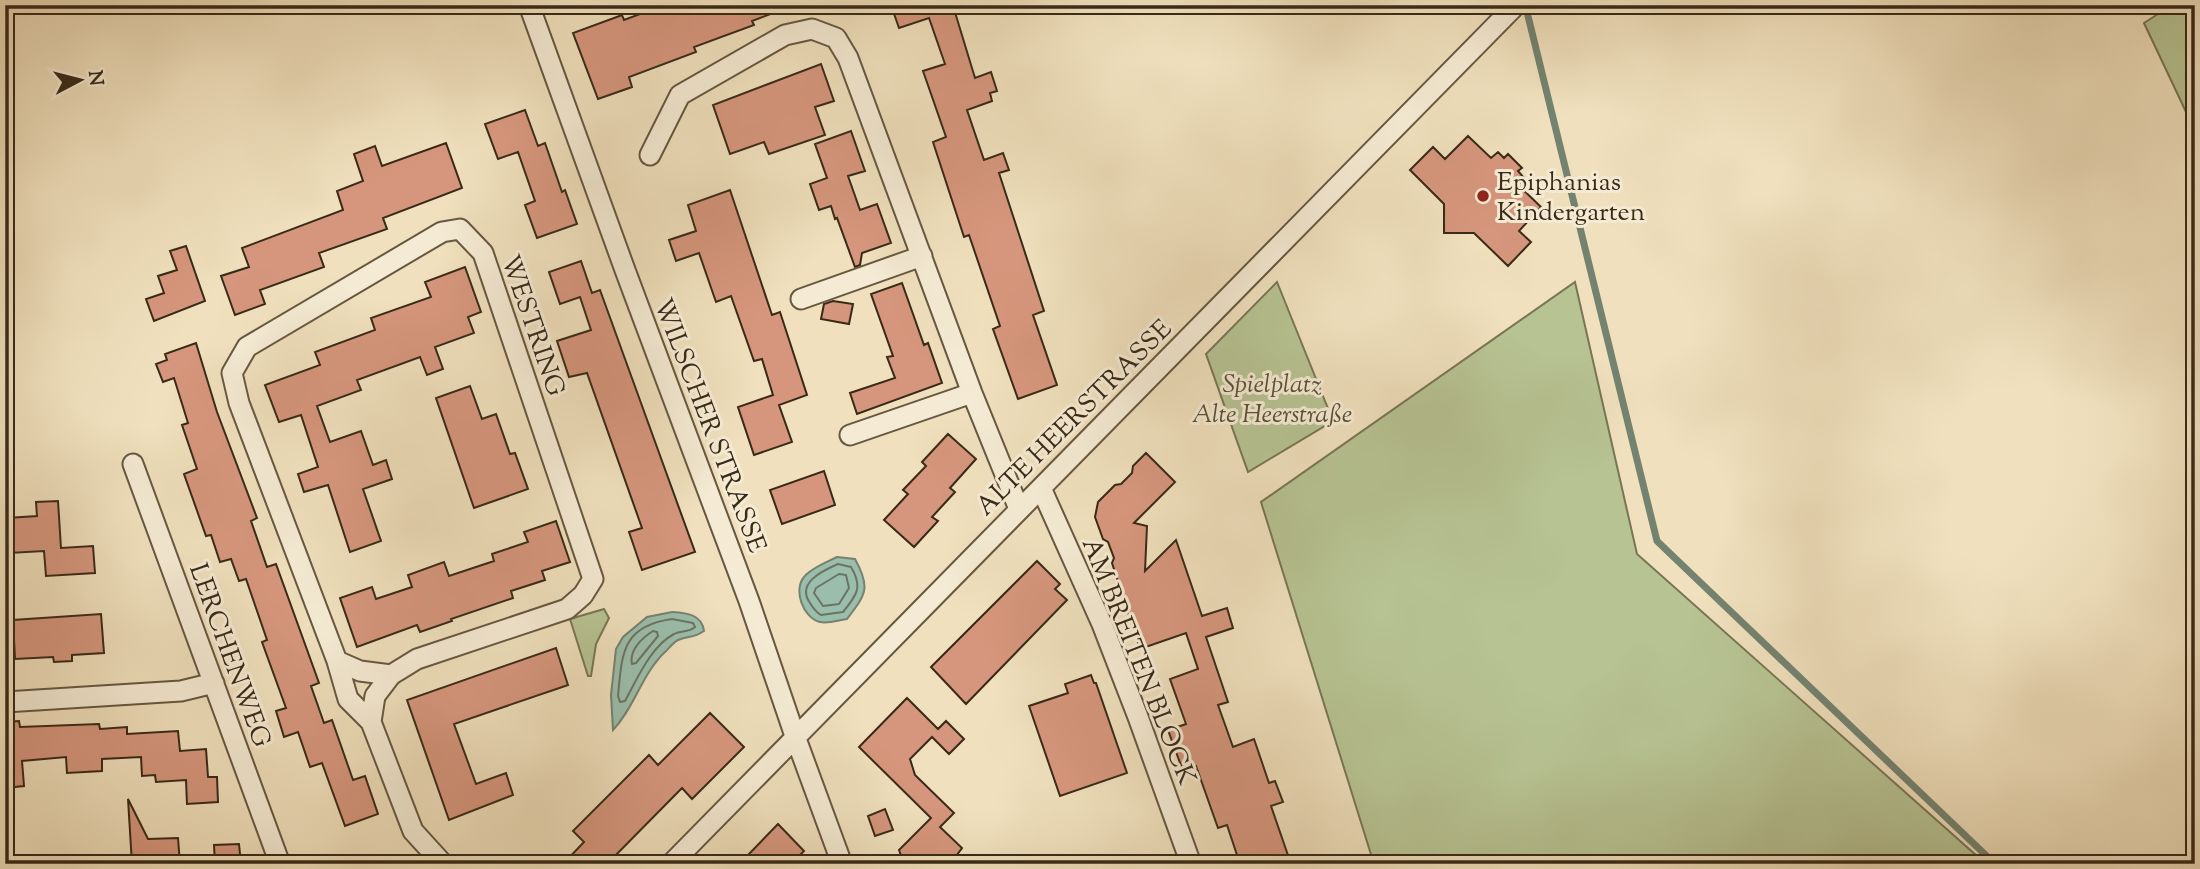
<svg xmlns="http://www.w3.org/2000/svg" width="2200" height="869" font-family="'Sorts Mill Goudy',serif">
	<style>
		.green { fill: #b7c393; stroke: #787655; stroke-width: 2 }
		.water { fill: #9bbeac; stroke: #738370; stroke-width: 2 }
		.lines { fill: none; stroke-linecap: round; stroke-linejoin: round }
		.shore { stroke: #6a7462; stroke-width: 2 }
		.stream { stroke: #738370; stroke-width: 7 }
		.building { fill: #d6967d; stroke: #382a17; stroke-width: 2 }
		.minor-casing { stroke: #665840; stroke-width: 23 }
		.minor { stroke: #f5ebd4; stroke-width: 19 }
		.poi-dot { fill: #8f2418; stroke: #f5ebd4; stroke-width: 2.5 }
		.labels { text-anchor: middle; stroke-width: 6; stroke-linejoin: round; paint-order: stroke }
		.poi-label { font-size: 26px; fill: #382a17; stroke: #f5ebd4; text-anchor: start }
		.street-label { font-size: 26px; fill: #382a17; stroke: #f5ebd4 }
		.park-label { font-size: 26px; font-style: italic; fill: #585036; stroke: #f5ebd4 }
	</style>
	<rect width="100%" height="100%" fill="#f0e0bd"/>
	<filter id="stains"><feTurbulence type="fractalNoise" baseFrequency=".00286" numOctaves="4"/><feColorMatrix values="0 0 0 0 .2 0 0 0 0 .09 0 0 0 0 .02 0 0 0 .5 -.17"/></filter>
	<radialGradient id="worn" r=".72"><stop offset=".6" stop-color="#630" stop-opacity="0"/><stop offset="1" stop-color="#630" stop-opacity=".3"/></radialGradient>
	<!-- green -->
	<path class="green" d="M2172 5H2195V131L2144 23Z
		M1277 282 1333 421 1248 472 1206 354Z
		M1575 282 1637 554 1986 864H1374L1261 502Z
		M604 609 609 618 596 644 591 676H588L570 619Z"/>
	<!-- water -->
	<path class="water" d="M837 557 855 559C871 588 866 594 847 619 839 620 828 624 820 622 803 618 793 590 804 577 811 568 827 562 837 557Z
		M672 612C686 613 702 614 704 631 692 639 689 635 678 640 674 642 669 648 666 651 642 673 635 707 613 730L611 695 616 649 623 637 647 617Z"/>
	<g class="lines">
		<!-- shore -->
		<path class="shore" d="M838 564 851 567C863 587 857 595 843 612L821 615C816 612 813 608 810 603 796 583 822 571 838 564Z
			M839 574 846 575 849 588 839 604 823 606 814 593 816 588Z
			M672 619 693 623 695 627C688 633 681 630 674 634 651 646 637 679 625 701L620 702 618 696C622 653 622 626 672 619Z
			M653 631 657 632 658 636 636 663 632 664C629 650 642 638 653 631Z"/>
		<!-- stream -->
		<path class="stream" d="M1528 16 1657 541 1995 864"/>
	</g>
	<!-- building -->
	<path class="building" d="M664 5H789V7L752 21 754 25 694 47 696 52 629 77 632 87 598 99 573 33 622 15 624 20Z
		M891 5H956L957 8 954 9 975 78 991 72 997 91 990 93 992 101 967 110 984 160 1003 153 1009 170 999 173 1044 311 1033 315 1057 385 1018 399 993 329 1000 326 969 235 964 237 933 142 946 137 923 71 945 64 929 18 899 28Z
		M821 64 834 101 815 107 825 135 769 154 764 142 730 154 713 105Z
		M525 110 538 146 545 143 562 192 565 190 577 224 537 238 525 205 535 201 518 152 498 159 485 124Z
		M851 131 865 171 848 176 860 210 877 204 891 243 862 253 860 265 855 267 837 218 835 219 831 206 819 210 810 184 827 178 815 144Z
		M1468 136 1491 158 1498 152 1504 158 1508 154 1522 168 1518 171 1524 178 1518 185 1541 207 1519 231 1531 242 1508 266 1474 233H1444V204L1410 170 1433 147 1445 159Z
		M446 143 462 188 383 218 387 229 319 253 324 267 260 290 265 304 235 315 221 276 249 267 242 248 343 210 337 191 363 181 354 154 375 146 382 166Z
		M730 190 772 315 780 312 807 395 779 405 792 442 754 455 738 407 773 395 762 359 754 361 731 296 716 302 699 253 676 261 669 240 696 231 688 205Z
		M186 246 205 301 154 321 146 299 164 293 158 276 177 270 170 251Z
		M581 261 592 293 600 290 695 552 642 570 629 532 642 528 587 373 569 377 557 341 591 330 580 297 560 304 549 272Z
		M465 267 481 312 468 317 474 333 435 347 443 369 427 375 420 357 357 380 361 390 317 406 330 442 361 431 373 465 386 460 392 479 363 489 381 541 350 552 328 485 304 492 298 474 318 467 301 415 279 422 265 385 320 365 315 352 375 330 371 318 431 297 425 282Z
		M902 283 924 345 928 343 942 383 857 414 850 393 895 378 887 357 893 356 871 294Z
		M833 301 853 304 849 324 821 319 824 304Z
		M196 343 217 412 257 518 251 521 267 567 276 564 319 683 311 686 324 723 332 720 353 780 365 776 378 814 345 826 322 763 310 767 298 732 284 737 276 711 286 708 262 642 267 640 246 579 239 581 231 559 220 562 211 535 206 536 184 474 197 469 182 425 188 423 174 378 163 382 156 364 167 360 165 354Z
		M470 386 482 419 496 414 510 454 515 453 528 489 474 508 436 398Z
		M948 434 976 459 950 488 955 492 932 517 938 521 914 547 884 520 908 494 903 490 926 466 922 462Z
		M1146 453 1175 482 1134 523 1147 526 1145 571 1176 540 1202 616 1227 608 1233 628 1206 637 1228 702 1218 705 1233 747 1254 739 1269 783 1275 781 1283 802 1271 806 1291 864H1240L1227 825 1218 828 1196 766 1183 771 1168 730 1186 724 1170 679 1198 669 1186 633 1140 649 1112 563 1114 558 1108 542 1103 539 1095 517 1098 502 1115 485 1121 484 1132 473 1133 466Z
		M824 471 835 505 782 524 770 490Z
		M58 501 61 548 93 546 95 573 46 576 44 551 9 553 7 518 37 516 36 502Z
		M556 521 570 562 542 571 545 580 511 591 513 598 451 619 452 621 420 632 417 625 357 647 340 598 372 587 376 599 412 587 408 575 444 562 449 576 494 561 492 554 528 542 524 532Z
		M1037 561 1060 584 1055 589 1067 600 966 704 931 667Z
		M101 614 104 653 72 655V661L54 662 53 657 15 659 13 620Z
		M556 648 568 685 454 724 476 784 506 773 513 795 449 820 407 700Z
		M1091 675 1094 683H1096L1127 773 1060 796 1029 706 1068 693 1065 684Z
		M907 698 938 729 946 721 964 739 949 754 932 737 910 759 915 775 954 813 940 827 962 848 950 864H904L899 850 931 818 859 747Z
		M710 713 744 747 692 799 682 788 607 864H563L584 842 573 831 649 755 658 765Z
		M19 721 20 727 99 724 100 729 127 727V734L178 731 180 751 206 749 208 777H217L218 802 187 804 186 780 156 782 155 775 142 776 141 757 102 759V771L67 773 66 757 22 761 24 786 5 788V722Z
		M128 799 148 839 178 838 180 864H132Z
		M885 809 893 830 875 836 868 816Z
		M778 824 804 851 791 864H759L749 854Z
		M239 844 241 864H215L214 845Z"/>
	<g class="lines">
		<defs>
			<path id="minor" d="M529 5 625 270 749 601 795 736 842 864
				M650 155 680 95 785 35 812 29 836 38 848 58 972 393 1019 509
				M801 299 922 256
				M850 435 972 393
				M133 464 280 864
				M1041 488 1102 624 1138 717 1191 864
				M337 661 360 671 391 675
				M5 702 181 691 214 683
				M371 722 375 696 391 675 417 659 567 609 583 595 593 579 483 253 460 229 442 232 247 347 232 373 239 403 337 661 348 699 371 722 413 831 443 864
				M671 864 1513 8"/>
		</defs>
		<!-- minor casing -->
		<use href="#minor" class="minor-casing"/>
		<!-- minor -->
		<use href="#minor" class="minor"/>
	</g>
	<!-- markers -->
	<circle class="poi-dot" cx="1483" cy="196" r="7"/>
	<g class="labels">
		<!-- poi labels -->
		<g class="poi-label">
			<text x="1497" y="190">Epiphanias<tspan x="1497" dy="30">Kindergarten</tspan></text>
		</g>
		<!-- street labels -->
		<g class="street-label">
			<text transform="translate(534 325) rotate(71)" y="9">WESTRING</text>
			<text transform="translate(1073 417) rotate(-45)" y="9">ALTE HEERSTRASSE</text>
			<text transform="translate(711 425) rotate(69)" y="9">WILSCHER STRASSE</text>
			<text transform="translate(231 655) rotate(70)" y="9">LERCHENWEG</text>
			<text transform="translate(1140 661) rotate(68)" y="9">AM BREITEN BLOCK</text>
		</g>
		<!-- park labels -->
		<g class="park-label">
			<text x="1272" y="392">Spielplatz<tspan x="1272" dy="30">Alte Heerstraße</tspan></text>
		</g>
	</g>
	<!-- margin -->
	<rect width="2200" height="869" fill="none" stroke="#f0e0bd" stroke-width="28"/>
	<rect x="7" y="7" width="2186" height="855" fill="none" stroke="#382a17" stroke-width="3.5"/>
	<rect x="14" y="14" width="2172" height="841" fill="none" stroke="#382a17" stroke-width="2"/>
	<!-- north arrow -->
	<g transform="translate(80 80) rotate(83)" stroke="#f5ebd4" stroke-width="5" paint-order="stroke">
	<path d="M0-5L12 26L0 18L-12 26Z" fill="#382a17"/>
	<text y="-10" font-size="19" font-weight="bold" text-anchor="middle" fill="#382a17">N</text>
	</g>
	<rect width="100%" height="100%" filter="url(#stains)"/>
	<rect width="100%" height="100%" fill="url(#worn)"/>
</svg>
